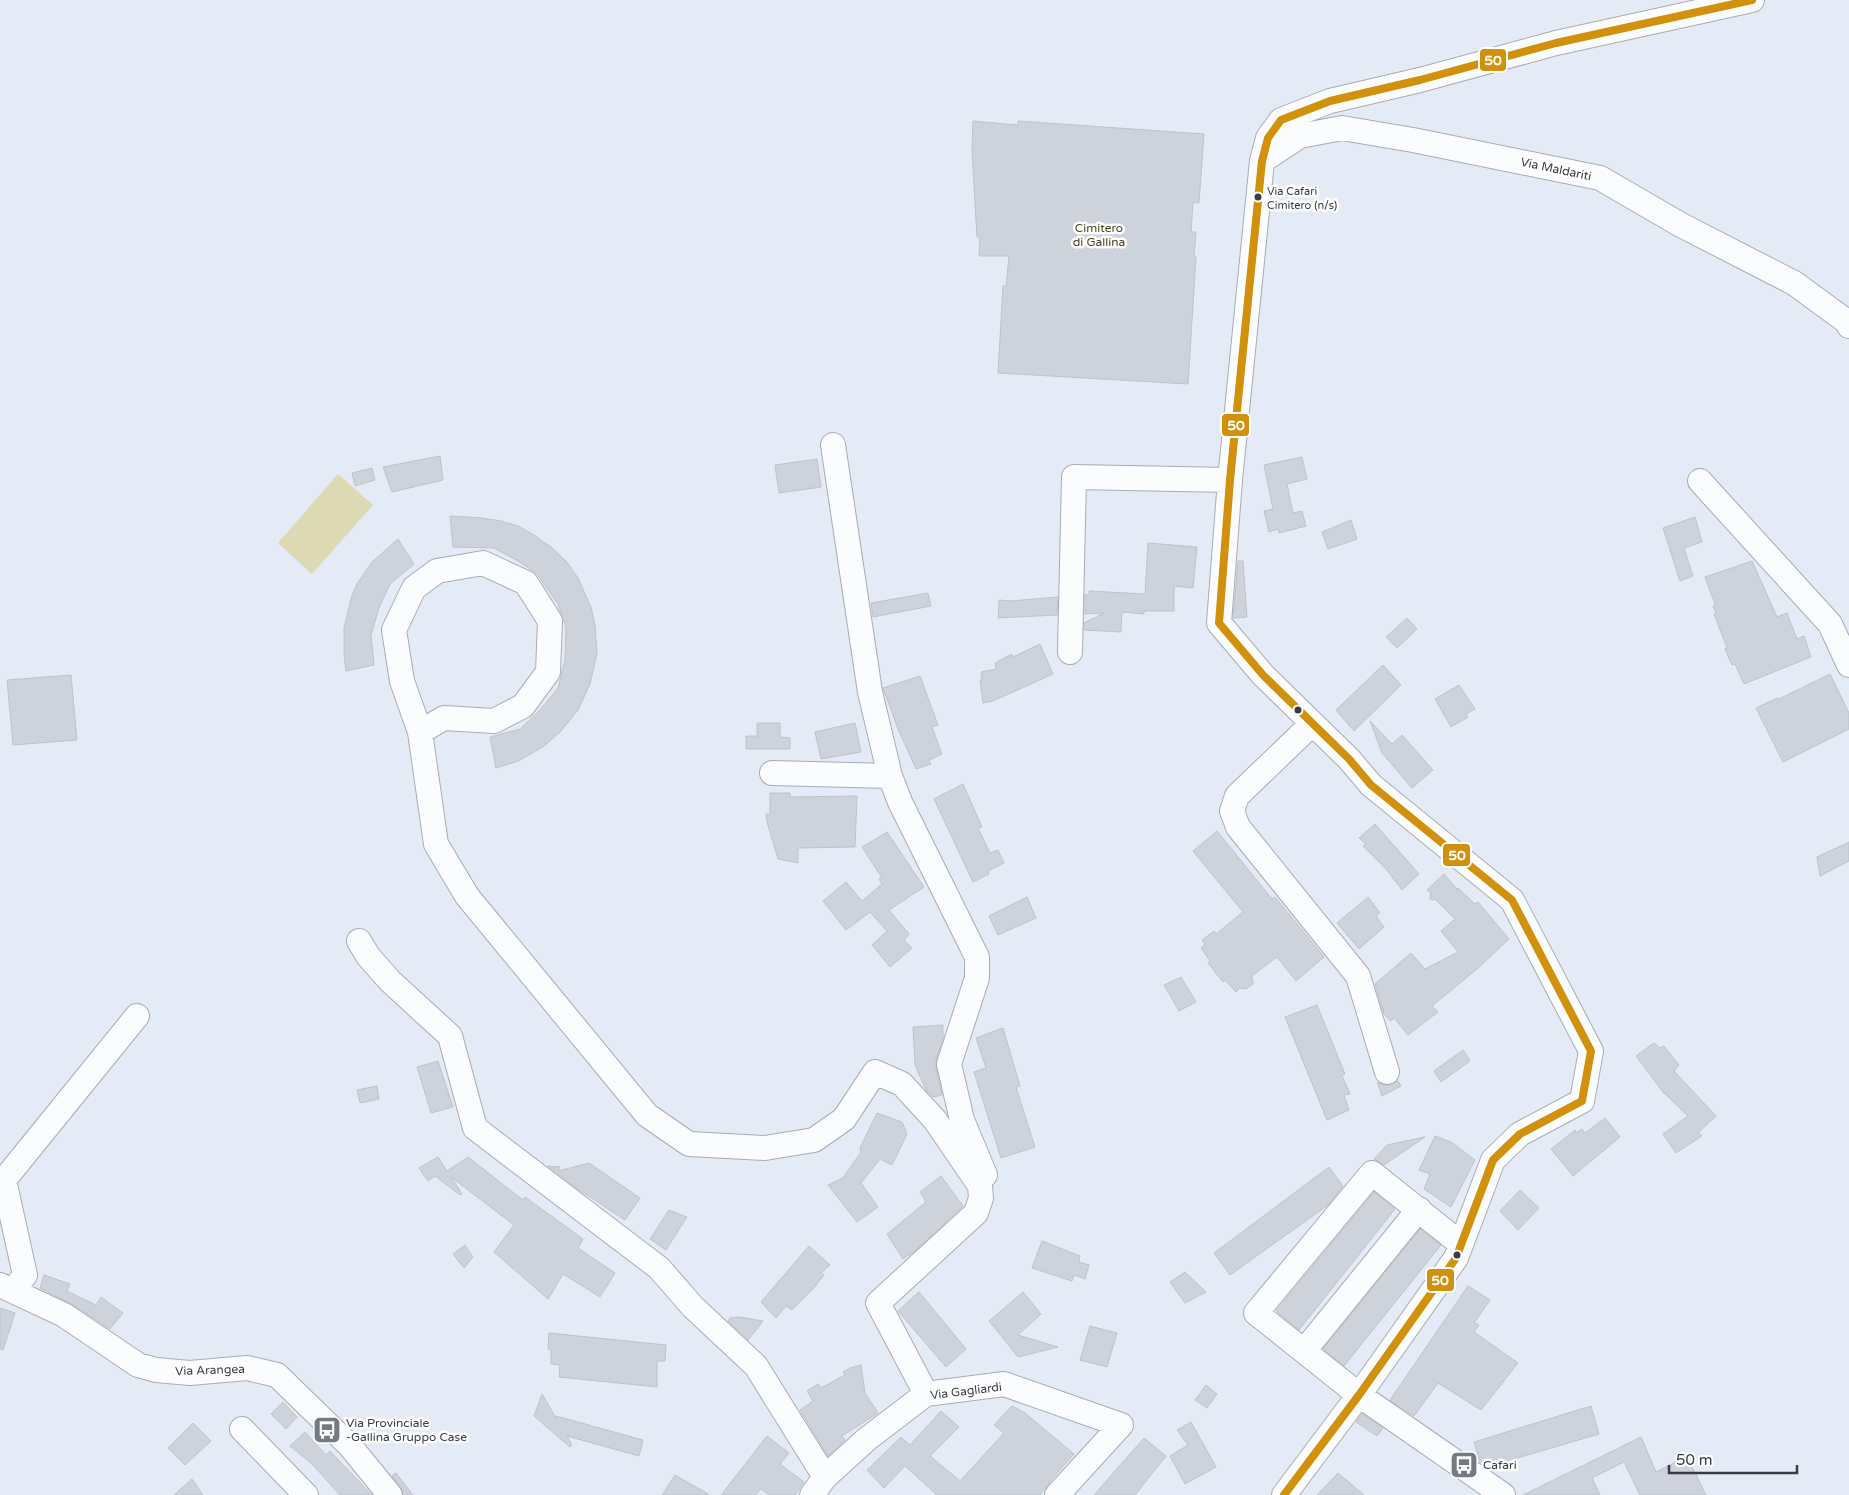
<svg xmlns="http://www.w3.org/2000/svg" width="1849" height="1495" font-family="'Varela Round',sans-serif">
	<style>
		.green { fill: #dcd9b3 }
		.building { fill: #cdd2db; stroke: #bec3cb }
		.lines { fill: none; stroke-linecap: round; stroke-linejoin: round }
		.minor-casing { stroke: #a7acb4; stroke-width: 26 }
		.minor { stroke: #fbfcfe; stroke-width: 24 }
		.bus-1-casing { stroke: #fff; stroke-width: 11 }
		.bus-1 { stroke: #d1910d; stroke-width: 8 }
		.bus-dot { fill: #383b43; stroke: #fff; stroke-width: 2 }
		.labels { text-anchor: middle; stroke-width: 5; stroke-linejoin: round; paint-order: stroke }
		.bus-label { font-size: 11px; fill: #383b43; stroke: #fff; text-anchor: start }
		.street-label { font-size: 12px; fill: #383b43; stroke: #fff }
		.park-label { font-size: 12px; fill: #49441f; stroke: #fff }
		.poi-label { font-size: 12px; fill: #383b43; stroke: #fff; text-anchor: start }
		.line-badge { stroke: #fff; stroke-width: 2 }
		.badge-label { font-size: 14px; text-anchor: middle; font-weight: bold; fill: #fff }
	</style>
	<rect width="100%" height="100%" fill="#e5ebf6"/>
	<!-- green -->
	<path class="green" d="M338 474 373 505 312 574 278 543Z"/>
	<!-- building -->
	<path class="building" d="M973 121 1018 125V121L1204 134 1199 203 1193 202 1191 232H1196L1194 257H1196L1188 384 998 373 1003 286H1006L1009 256H979L980 237H977L972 151Z
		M440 456 443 480 392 492 383 467Z
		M1302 457 1307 479 1287 484 1293 513 1302 511 1306 526 1279 533 1278 529 1269 532 1264 511 1273 509 1264 465Z
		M817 459 821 487 779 493 775 465Z
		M372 468 375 480 355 486 352 473Z
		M450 516 482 518 501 521 518 526 534 535 551 547 566 561 578 578 591 607 595 625 597 653 590 684 578 710 561 731 543 747 518 761 496 768 490 737 520 729 540 710 558 688 565 660 566 627 558 604 537 574 518 561 494 548 453 547Z
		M1695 517 1702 542 1684 548 1693 576 1680 581 1663 528Z
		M1351 520 1357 539 1328 549 1322 532Z
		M398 539 414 564 390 584 379 608 371 635 374 665 346 671 344 655V628L352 595 357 584 372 562Z
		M1148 543 1197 547 1193 588 1174 586V611H1144V614L1122 612 1121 632 1084 630V623L1104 613 1085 614V595L1089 594V591L1145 594Z
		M1238 561H1243L1247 617 1233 618Z
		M1752 561 1777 617 1787 613 1797 639 1804 636 1811 657 1744 684 1735 664 1732 665 1725 649 1727 648 1714 614 1716 613 1713 606 1715 604 1705 577Z
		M928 593 931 606 873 617 871 603Z
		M1058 597 1057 615 998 618 999 600 1010 601Z
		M1407 618 1417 629 1397 648 1386 637Z
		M1040 644 1053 674 993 701 983 703 980 680H982L981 672 996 669 995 663 1012 654 1013 657Z
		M1383 665 1401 685 1354 731 1336 710Z
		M1830 674 1849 713V729L1783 762 1756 708 1777 698 1779 699Z
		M71 675 77 740 13 745 7 680Z
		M920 676 938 725 932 727 942 754 929 760 931 764 916 769 898 729 883 688Z
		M1459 685 1475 709 1466 714 1468 717 1451 727 1435 699Z
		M1370 721 1392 744 1402 735 1433 770 1412 788 1382 753Z
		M757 723H780V737L790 738V749H746V736H757Z
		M855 723 861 752 821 759 815 732Z
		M963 784 982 827 978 828 990 853 998 850 1004 863 988 871 989 874 973 882 934 799Z
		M770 793H790V797L857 796 855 847 798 848V863L778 859 767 822 766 814H770Z
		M1375 824 1419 874 1402 890 1386 869 1363 846 1366 844 1359 838Z
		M1217 831 1272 899 1275 897 1324 957 1296 981 1277 957 1252 976 1253 984 1246 989 1240 988 1236 992 1225 980 1223 982 1208 963 1210 961 1201 948 1205 944 1202 940 1214 931 1216 934 1243 912 1193 851Z
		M887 832 924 887 889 910 909 934 904 940 912 948 890 967 872 945 887 931 870 912 846 930 823 901 846 882 862 901 882 884 879 879 882 878 862 847Z
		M1849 842V861L1820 876 1817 857Z
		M1444 874 1457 889 1458 888 1475 904 1478 902 1509 939 1477 969 1432 1006 1438 1012 1408 1035 1394 1018 1391 1021 1384 1014 1375 984 1411 953 1425 969 1458 952 1441 931 1455 919 1436 900 1430 899 1431 893 1427 890Z
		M1027 897 1036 918 998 935 989 916Z
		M1368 897 1380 913 1376 916 1384 927 1359 949 1337 923Z
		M1181 977 1196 1002 1179 1011 1164 985Z
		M1317 1005 1345 1074 1342 1076 1350 1094 1344 1095 1349 1110 1327 1120 1285 1017Z
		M943 1025V1038L936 1060V1067L942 1095 933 1097 926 1090 915 1065 913 1027Z
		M1003 1028 1020 1086 1016 1087 1035 1147 1001 1158 974 1072 986 1068 976 1038Z
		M1654 1043 1660 1048 1664 1046 1679 1065 1674 1071 1716 1116 1698 1133 1702 1136 1676 1153 1663 1134 1688 1116 1663 1092 1636 1056Z
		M1463 1050 1470 1061 1441 1082 1434 1071Z
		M438 1061 453 1107 431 1113 417 1067Z
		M1398 1081 1401 1086 1382 1096 1377 1082 1383 1085H1390Z
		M377 1086 379 1099 360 1103 357 1090Z
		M877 1113 902 1122 907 1134 892 1165 880 1159 861 1183 878 1207 857 1222 828 1185 843 1178 861 1152 860 1148Z
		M1605 1118 1620 1137 1573 1176 1551 1149 1575 1130 1576 1133 1582 1129 1585 1133Z
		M1435 1136 1451 1142 1475 1160 1451 1207 1424 1189 1430 1174 1419 1170Z
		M1425 1137 1384 1165 1374 1159 1387 1145Z
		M438 1157 447 1171 468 1157 523 1200 525 1197 583 1239 578 1248 615 1273 600 1297 563 1274 548 1299 494 1252 514 1225 451 1177 462 1194 460 1195 435 1176 428 1181 419 1168Z
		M589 1163 640 1198 625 1220 575 1187 548 1166 560 1167 558 1171Z
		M1329 1167 1343 1186 1328 1205 1230 1275 1214 1253Z
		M941 1176 963 1206 916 1250 903 1259 887 1234 926 1202 920 1192Z
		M1520 1190 1539 1208 1518 1230 1500 1211Z
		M1374 1192 1395 1209 1299 1330 1276 1311Z
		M669 1210 687 1217 666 1250 650 1239Z
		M1420 1229 1441 1245 1344 1366 1323 1349Z
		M1042 1241 1080 1256 1079 1262 1089 1265 1085 1279 1074 1275 1072 1281 1032 1268Z
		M465 1245 473 1257 464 1268 453 1254Z
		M809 1246 830 1265 821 1273 824 1275 812 1290 792 1310 786 1306 776 1318 761 1302Z
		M1185 1272 1206 1292 1185 1303 1170 1282Z
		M44 1275 70 1284 67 1291 96 1305 101 1297 123 1313 110 1329 72 1304 40 1288Z
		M1468 1286 1490 1300 1474 1323 1479 1325 1474 1332 1518 1363 1481 1410 1438 1383 1414 1416 1390 1400Z
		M919 1292 966 1349 946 1367 898 1311Z
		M1023 1292 1041 1314 1018 1335 1058 1347 1018 1357 989 1321Z
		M0 1308 15 1313 3 1350 0 1349Z
		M739 1317 763 1321 748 1340 728 1321 730 1318Z
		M1090 1326 1117 1333 1107 1367 1080 1360Z
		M549 1333 666 1345 665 1361H657V1387L559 1377 560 1365 551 1364V1350L548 1349Z
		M861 1365 865 1393 878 1413 842 1436 845 1440 828 1456 800 1410 813 1401 807 1391 818 1384 821 1388 845 1375 843 1372 850 1368Z
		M1206 1385 1217 1394 1207 1408 1195 1400Z
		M542 1394 556 1418V1416L643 1440 639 1456 567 1436 572 1445 570 1447 534 1416Z
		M283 1402 297 1417 286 1429 271 1414Z
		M1012 1406 1025 1413 1074 1454 1052 1479 1040 1495H937L905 1466 884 1488 867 1470 901 1437 910 1445 941 1411 959 1427 930 1456 960 1481 1004 1433 994 1425Z
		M1591 1406 1599 1434 1487 1467 1480 1462 1474 1442Z
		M1362 1414 1383 1428 1377 1436 1356 1422Z
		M1191 1422 1216 1467 1185 1484 1170 1456 1188 1445 1177 1430Z
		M193 1423 211 1441 185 1465 168 1448Z
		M305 1432 326 1455 330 1451 372 1495H340L312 1464 290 1446Z
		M767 1436 789 1453 780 1464 804 1482 795 1495H769L761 1489 756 1495H721Z
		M1641 1437 1656 1472 1687 1456 1706 1495H1640L1624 1462 1592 1478 1600 1495H1523Z
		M1144 1438 1166 1456 1135 1495H1094Z
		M396 1473 413 1495H403L401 1487 392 1476Z
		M1338 1473 1364 1495H1317Z
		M675 1475 710 1495H662Z
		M192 1479 203 1495H174Z"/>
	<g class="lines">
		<defs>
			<path id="minor" d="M1262 161 1300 136 1342 128 1413 140 1600 178 1681 225 1794 283 1846 321 1849 326
				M833 445 870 692 890 776 900 802 977 957V978L949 1064 962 1120 985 1175
				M1700 481 1830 624 1849 665
				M1070 652 1074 477 1230 480
				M1312 724 1237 796 1232 811 1238 827 1358 976 1387 1072
				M420 732 444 718 494 721 523 706 548 672 550 621 526 583 483 563 437 571 414 588 394 630 402 681 420 732 436 844 467 896 647 1115 689 1144 765 1148 814 1140 844 1119 875 1072 902 1084 935 1120 980 1186 981 1198 976 1213 878 1303 926 1394
				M772 773 890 776
				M359 941 368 956 390 981 450 1036 475 1128 659 1268 693 1307 756 1366 825 1477
				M1461 1244 1372 1173 1256 1313 1359 1395 1503 1495
				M0 1285 64 1315 138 1365 156 1370 190 1373 247 1368 277 1375 350 1446 390 1495
				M13 1291 25 1275 4 1180 137 1016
				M1304 1351 1419 1209
				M242 1429 306 1495
				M812 1495 825 1477 867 1439 926 1394 1004 1384 1121 1425 1057 1495
				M1284 1495 1359 1395 1456 1258 1493 1160 1520 1134 1582 1101 1591 1051 1512 900 1371 785 1349 759 1263 675 1219 623 1230 480 1262 161 1268 138 1281 120 1330 101 1420 80 1556 43 1752 0"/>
		</defs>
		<!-- minor casing -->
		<use href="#minor" class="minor-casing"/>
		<!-- minor -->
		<use href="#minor" class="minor"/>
		<defs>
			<path id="bus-1" d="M1284 1495 1359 1395 1456 1258 1493 1160 1520 1134 1582 1101 1591 1051 1512 900 1371 785 1349 759 1263 675 1219 623 1230 480 1262 161 1268 138 1281 120 1330 101 1420 80 1556 43 1752 0"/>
		</defs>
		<!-- bus-1 casing -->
		<use href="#bus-1" class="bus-1-casing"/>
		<!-- bus-1 -->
		<use href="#bus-1" class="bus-1"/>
	</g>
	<!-- icons -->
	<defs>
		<symbol id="bus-square" viewBox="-11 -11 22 22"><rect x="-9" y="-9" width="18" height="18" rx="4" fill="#757982" stroke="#fff"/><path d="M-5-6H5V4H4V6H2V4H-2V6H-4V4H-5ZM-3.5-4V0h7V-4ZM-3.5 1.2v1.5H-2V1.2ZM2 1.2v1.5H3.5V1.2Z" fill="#fff"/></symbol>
	</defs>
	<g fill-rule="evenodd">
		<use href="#bus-square" x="311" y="1414" width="32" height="32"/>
		<use href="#bus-square" x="1448" y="1449" width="32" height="32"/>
	</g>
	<!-- markers -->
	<g class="bus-dot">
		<circle cx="1258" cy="197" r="4.5"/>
		<circle cx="1298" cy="710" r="4.5"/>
		<circle cx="1457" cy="1255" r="4.5"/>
	</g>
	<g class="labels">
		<!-- bus labels -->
		<g class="bus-label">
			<text x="1267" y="195">Via Cafari<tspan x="1267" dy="14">Cimitero (n/s)</tspan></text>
		</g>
		<!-- street labels -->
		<g class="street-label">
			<text transform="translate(1556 169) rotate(12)" y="4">Via Maldariti</text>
			<text transform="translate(210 1370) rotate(-2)" y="4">Via Arangea</text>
			<text transform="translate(966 1391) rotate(-7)" y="4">Via Gagliardi</text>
		</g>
		<!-- park labels -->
		<g class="park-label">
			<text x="1099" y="232">Cimitero<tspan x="1099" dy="14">di Gallina</tspan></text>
		</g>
		<!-- poi labels -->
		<g class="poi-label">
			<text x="346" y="1427">Via Provinciale<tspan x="346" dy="14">-Gallina Gruppo Case</tspan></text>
			<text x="1483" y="1469">Cafari</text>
		</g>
	</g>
	<g class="line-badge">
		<rect x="1479" y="48" width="28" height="24" rx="5" fill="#d1910d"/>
		<rect x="1221" y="413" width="29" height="24" rx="5" fill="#d1910d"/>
		<rect x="1442" y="843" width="29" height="24" rx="5" fill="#d1910d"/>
		<rect x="1426" y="1268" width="29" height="24" rx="5" fill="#d1910d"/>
	</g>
	<g class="badge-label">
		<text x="1493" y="65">50</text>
		<text x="1236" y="430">50</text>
		<text x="1457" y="860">50</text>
		<text x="1440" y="1285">50</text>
	</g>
	<!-- scale -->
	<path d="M1669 1465v8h128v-8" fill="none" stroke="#383b43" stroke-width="2.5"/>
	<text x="1676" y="1465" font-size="15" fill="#383b43" stroke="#ffffff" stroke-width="4" paint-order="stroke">50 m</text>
</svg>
